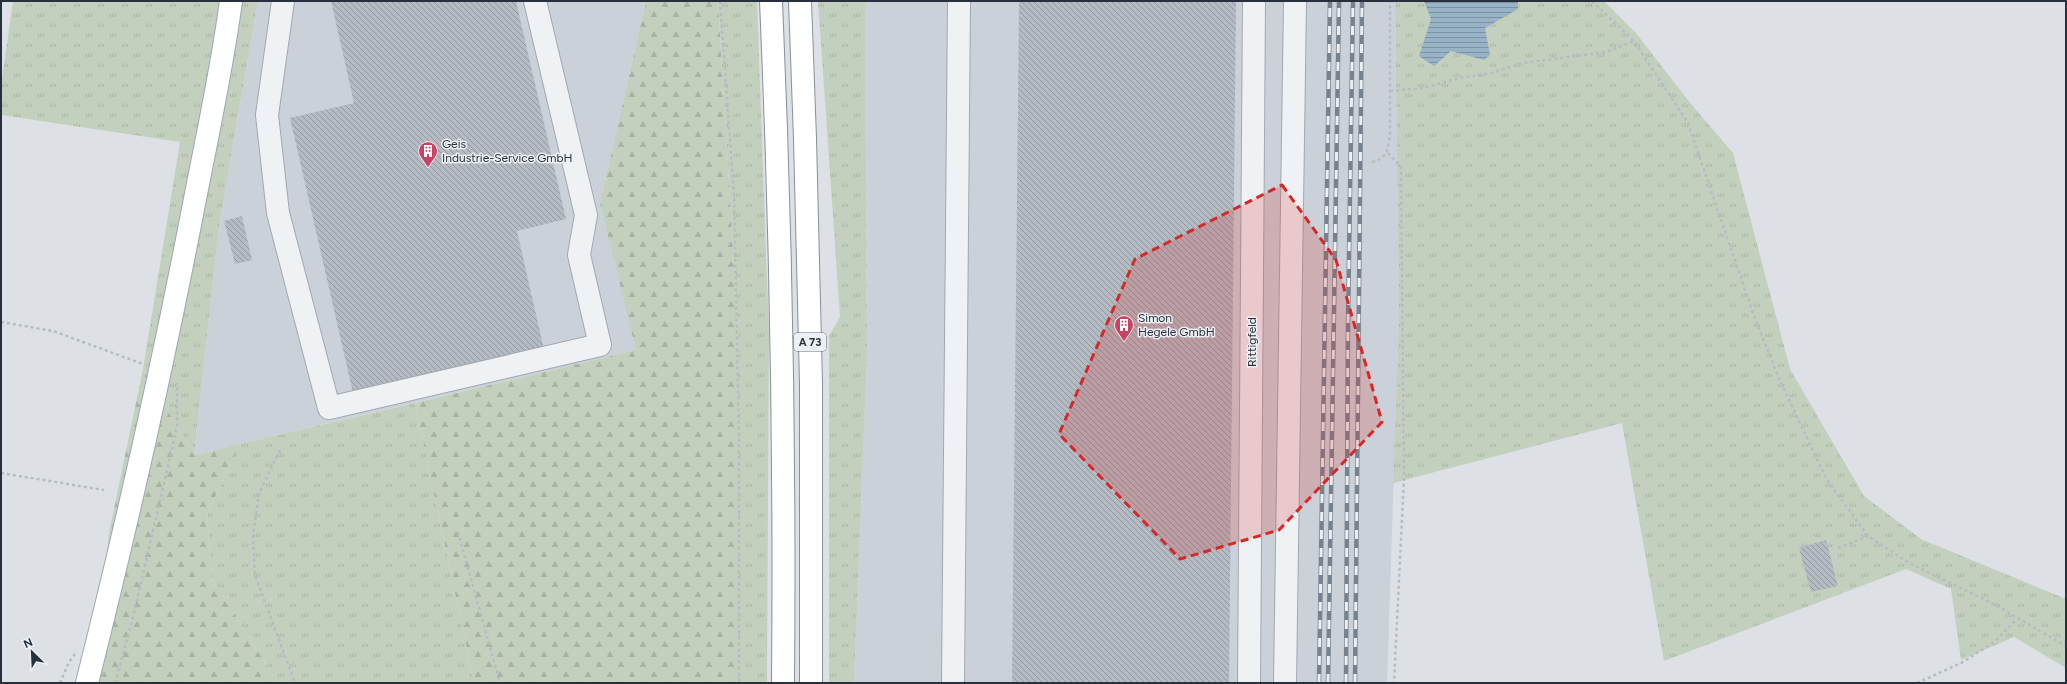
<svg xmlns="http://www.w3.org/2000/svg" width="2067" height="684" font-family="Figtree,sans-serif">
	<style>
		.built { fill: #cbd1d8 }
		.grass { fill: url(#grass-tufts) }
		.forest { fill: url(#forest-firs) }
		.water { fill: url(#water-rules) }
		.building { fill: url(#building-back-hatch) }
		.lines { fill: none; stroke-linecap: round; stroke-linejoin: round }
		.minor-casing { stroke: #a3a8b0; stroke-width: 24 }
		.major-casing { stroke: #9ca7b2; stroke-width: 24 }
		.highway-casing { stroke: #85909c; stroke-width: 24 }
		.path { stroke: #b7bcc1; stroke-width: 2.5; stroke-dasharray: 3 3; stroke-linecap: butt }
		.minor { stroke: #eff2f5; stroke-width: 22 }
		.major { stroke: #fff; stroke-width: 22 }
		.highway { stroke: #fff; stroke-width: 22 }
		.rail-casing { stroke: #77828f; stroke-width: 4.5 }
		.rail { stroke: #ecf0f4; stroke-width: 3; stroke-dasharray: 9; stroke-linecap: butt }
		.marked { fill: #d62828; fill-opacity: 0.2; stroke: #d62828; stroke-width: 3; stroke-dasharray: 8 5; stroke-linejoin: round }
		.labels { text-anchor: middle; stroke-width: 3; stroke-linejoin: round; paint-order: stroke }
		.shield { fill: #ecf0f4; stroke: #626a73; stroke-width: 1 }
		.shield-label { font-size: 11px; font-weight: bold; fill: #27303c }
		.poi-label { font-size: 12px; fill: #27303c; stroke: #ecf0f4; text-anchor: start }
		.street-label { font-size: 12px; fill: #27303c; stroke: #ecf0f4 }
	</style>
	<defs>
		<pattern id="grass-tufts" width="24" height="20" patternUnits="userSpaceOnUse"><rect width="24" height="20" fill="#c4d0be"/><path d="M3 7l-1-3M5 7V3M7 7l1-3M15 17l-1-3M17 17v-4M19 17l1-3" fill="none" stroke="#a8b3a4"/></pattern>
		<pattern id="forest-firs" width="22" height="20" patternUnits="userSpaceOnUse"><rect width="22" height="20" fill="#c4d0be"/><path d="M5 1l3.5 6h-7zM16 11l3.5 6h-7z" fill="#a8b3a4"/></pattern>
		<pattern id="water-rules" width="6" height="5" patternUnits="userSpaceOnUse"><rect width="6" height="5" fill="#98b2c6"/><path d="M0 2.5h6" fill="none" stroke="#7c91a2"/></pattern>
		<pattern id="building-back-hatch" width="6" height="6" patternUnits="userSpaceOnUse"><rect width="6" height="6" fill="#b4bbc3"/><path d="M-1 5l2 2M0 0l6 6M5-1l2 2" fill="none" stroke="#9298a0"/></pattern>
	</defs>
	<rect width="100%" height="100%" fill="#dde1e6"/>
	<!-- built -->
	<path class="built" d="M258 1H646L600 203 637 350 194 455 219 225Z
		M865 1H1395L1399 319 1387 683H854L867 355Z"/>
	<!-- grass -->
	<path class="grass" d="M13 1H258L219 225 194 455 143 369 180 142 1 115V86Z
		M718 1H757L769 335 767 683H738V332Z
		M818 1H865L867 355 854 683H829V336L840 317Z
		M1395 1H1604L1636 33 1691 104 1733 153 1790 369 1864 496 1921 539 2066 599V668L2014 637 1961 660 1951 589 1906 569 1664 661 1622 423 1393 483 1399 319Z
		M415 403 474 683H278L212 579 207 514 240 444Z"/>
	<!-- forest -->
	<path class="forest" d="M646 1H718L738 332V683H474L415 403 636 350 600 203Z
		M143 369 194 455 240 444 207 514 212 579 278 683H87L99 640 109 533Z"/>
	<!-- water -->
	<path class="water" d="M1424 1H1518V9L1485 28 1490 55 1484 60 1451 51 1434 66 1419 56 1431 19Z"/>
	<!-- building -->
	<path class="building" d="M331 1H516L566 219 517 231 545 354 354 397 290 118 354 103Z
		M1019 1H1236L1229 683H1012Z
		M242 216 252 260 235 264 224 221Z
		M1826 540 1838 586 1811 592 1799 548Z"/>
	<g class="lines">
		<defs>
			<path id="minor" d="M283 1 267 115 278 213 329 408 600 345 579 255 586 215 535 1
				M953 683 959 1
				M1249 683 1254 1
				M1285 683 1295 1"/>
			<path id="major" d="M87 683C127 524 163 365 194 204 207 137 222 69 231 1"/>
			<path id="highway" d="M771 1C781 228 785 455 783 683
				M800 1 805 139 811 384V683"/>
		</defs>
		<!-- minor casing -->
		<use href="#minor" class="minor-casing"/>
		<!-- major casing -->
		<use href="#major" class="major-casing"/>
		<!-- highway casing -->
		<use href="#highway" class="highway-casing"/>
		<!-- path -->
		<path class="path" d="M720 1 734 196 739 443V683
			M1592 1 1634 41 1688 123 1755 319 1781 383 1827 480 1868 536 1909 563 1990 602 2066 646
			M1390 91 1423 88 1459 78 1491 73 1523 63 1606 52 1634 41
			M1388 153 1401 167 1404 478 1394 683
			M1372 162C1388 158 1388 149 1390 134V1
			M1 322 53 331 143 364
			M280 450 259 494 253 536 255 575 295 683
			M1 473 104 490
			M458 532 500 683
			M1838 548 1868 536
			M60 683 69 662 75 654
			M115 683 133 617 177 427V383
			M1917 683 1963 662 1994 642 2017 619"/>
		<!-- minor -->
		<use href="#minor" class="minor"/>
		<!-- major -->
		<use href="#major" class="major"/>
		<!-- highway -->
		<use href="#highway" class="highway"/>
		<defs>
			<path id="rail" d="M1319 683 1330 1
				M1328 683 1339 1
				M1346 683 1348 322 1353 1
				M1355 683 1362 1"/>
		</defs>
		<!-- rail casing -->
		<use href="#rail" class="rail-casing"/>
		<!-- rail -->
		<use href="#rail" class="rail"/>
	</g>
	<!-- marked area -->
	<path class="marked" d="M1282 185 1336 260 1382 422 1279 530 1180 559 1059 434 1135 259Z"/>
	<!-- icons -->
	<defs>
		<symbol id="building-pin" viewBox="-11 -11 22 30"><path d="M0 17L-7.5 6A9.5 9.5 0 1 1 7.5 6Z" fill="#ca4363" stroke="#ecf0f4"/><path d="M-4-6H4V6H1V3H-1V6H-4ZM-2.5-4.3h1.7v1.8h-1.7ZM.8-4.3h1.7v1.8H.8ZM-2.5-1h1.7V.8h-1.7ZM.8-1h1.7V.8H.8Z" fill="#fff"/></symbol>
	</defs>
	<g fill-rule="evenodd">
		<use href="#building-pin" x="417" y="140" width="22" height="30"/>
		<use href="#building-pin" x="1113" y="314" width="22" height="30"/>
	</g>
	<g class="labels">
		<!-- shield labels -->
		<rect class="shield" x="794" y="333" width="32" height="18" rx="3"/>
		<g class="shield-label">
			<text x="810" y="346">A 73</text>
		</g>
		<!-- poi labels -->
		<g class="poi-label">
			<text x="442" y="148">Geis<tspan x="442" dy="14">Industrie-Service GmbH</tspan></text>
			<text x="1138" y="322">Simon<tspan x="1138" dy="14">Hegele GmbH</tspan></text>
		</g>
		<!-- street labels -->
		<g class="street-label">
			<text transform="translate(1252 342) rotate(-90)" y="4">Rittigfeld</text>
		</g>
	</g>
	<!-- border -->
	<rect width="2067" height="684" fill="none" stroke="#27303c" stroke-width="4"/>
	<!-- north arrow -->
	<g transform="translate(32 652) rotate(336)" stroke="#ecf0f4" stroke-width="3" paint-order="stroke">
	<path d="M0-3L7 15L0 10L-7 15Z" fill="#27303c"/>
	<text y="-6" font-size="11" font-weight="bold" text-anchor="middle" fill="#27303c">N</text>
	</g>
</svg>
